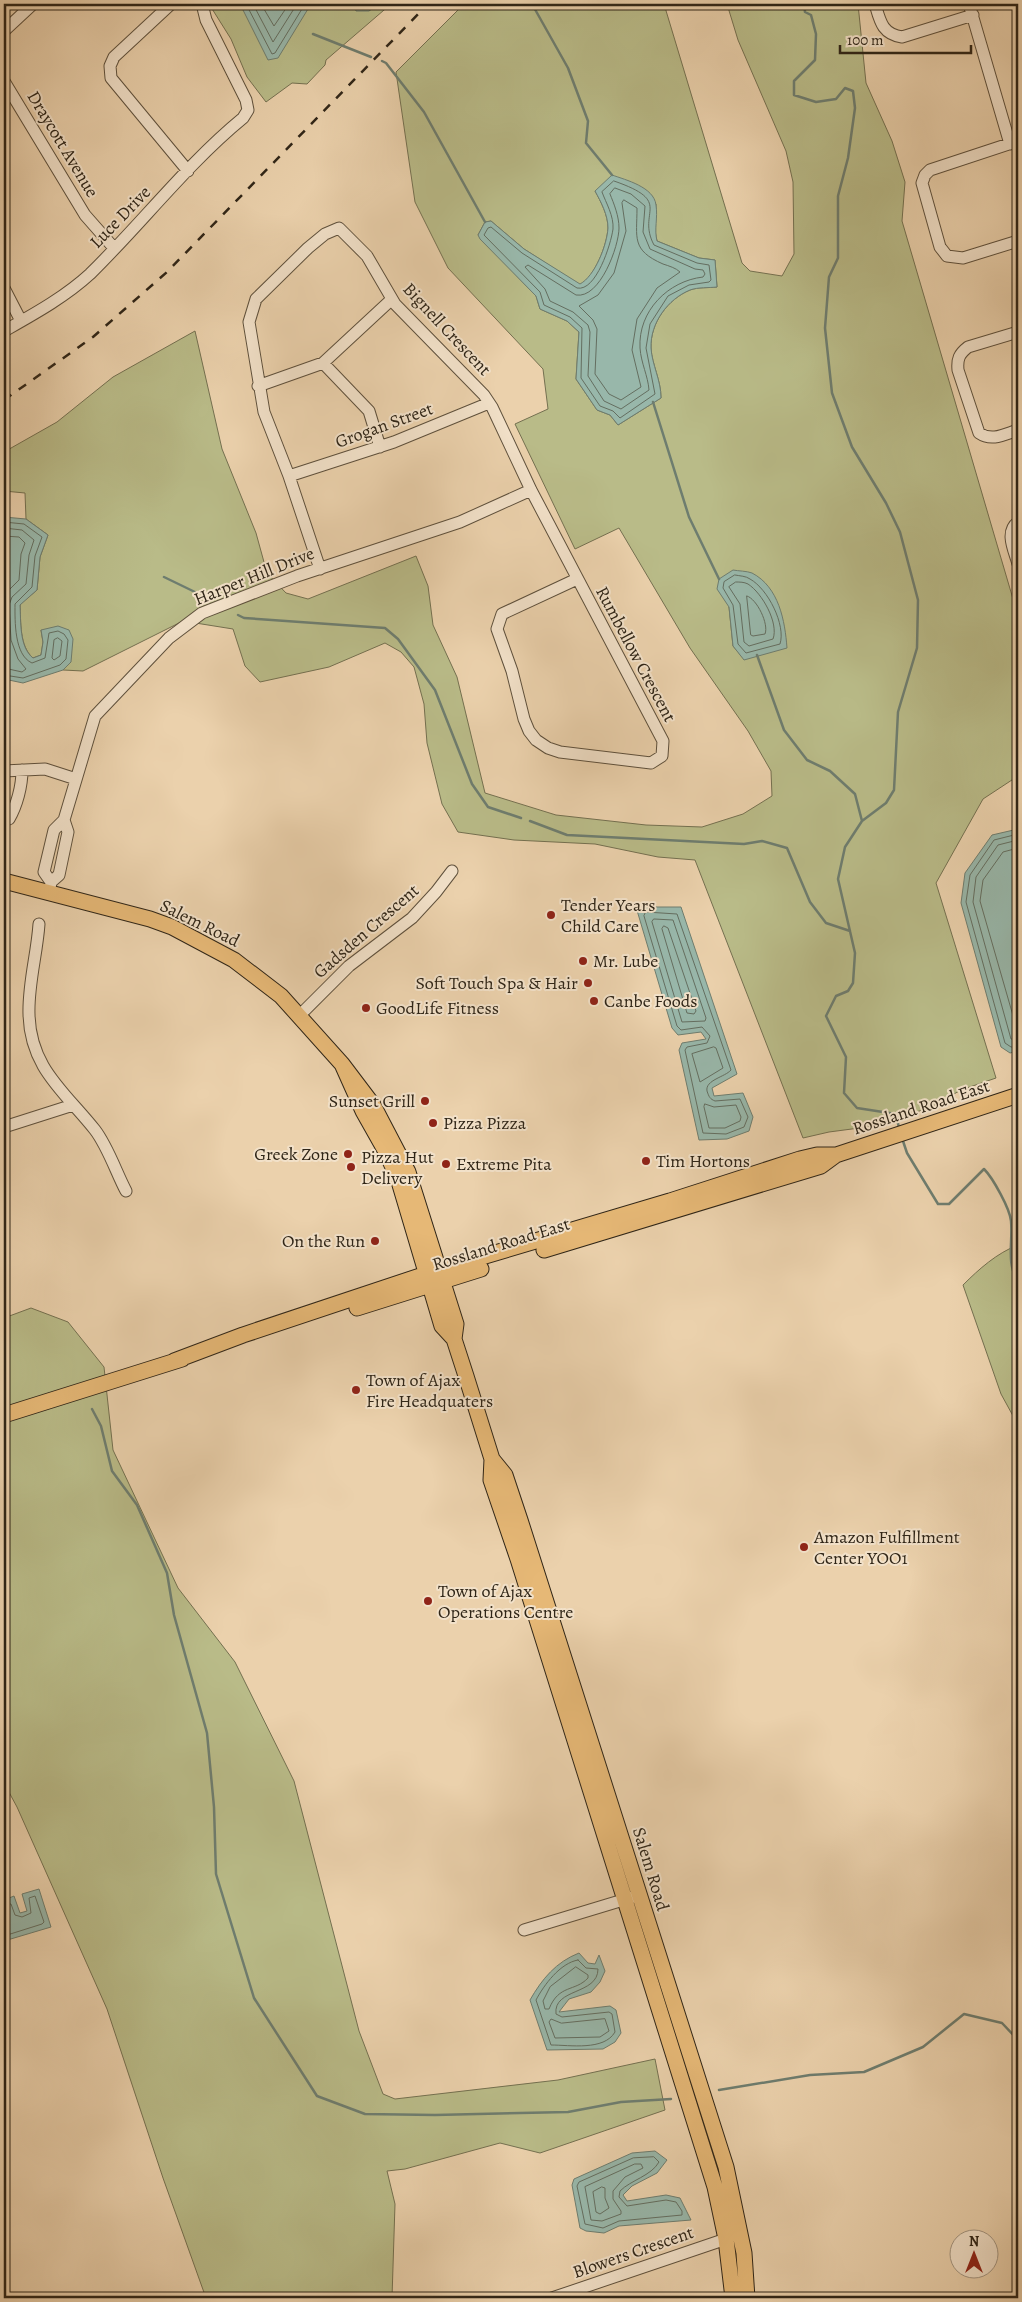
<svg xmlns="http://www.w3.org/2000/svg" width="1022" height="2302" font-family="Alegreya,serif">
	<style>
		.green { fill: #b9bb88; stroke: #747050; fill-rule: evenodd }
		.water { fill: #98b7aa; stroke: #6e7d6f }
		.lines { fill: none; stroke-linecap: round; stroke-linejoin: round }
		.shore { stroke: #646e60; stroke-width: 1 }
		.stream { stroke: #6e7d6f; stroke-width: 2.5 }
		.minor-casing { stroke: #5e503c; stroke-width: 13 }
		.major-casing { stroke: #2f2517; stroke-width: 17 }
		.minor { stroke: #f2e1c9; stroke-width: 11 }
		.major { stroke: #e6b876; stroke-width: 15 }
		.rail { stroke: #2f2517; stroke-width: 2.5; stroke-dasharray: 9 9; stroke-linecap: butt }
		.poi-dot { fill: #8f2418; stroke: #f2e1c9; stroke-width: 2 }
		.labels { text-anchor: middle; stroke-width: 4; stroke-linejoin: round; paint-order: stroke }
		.street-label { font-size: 18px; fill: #2f2517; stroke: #f2e1c9 }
		.poi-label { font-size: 18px; fill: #2f2517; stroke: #f2e1c9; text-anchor: start }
	</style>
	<rect width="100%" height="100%" fill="#ebd1ac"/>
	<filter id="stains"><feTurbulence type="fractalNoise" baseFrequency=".004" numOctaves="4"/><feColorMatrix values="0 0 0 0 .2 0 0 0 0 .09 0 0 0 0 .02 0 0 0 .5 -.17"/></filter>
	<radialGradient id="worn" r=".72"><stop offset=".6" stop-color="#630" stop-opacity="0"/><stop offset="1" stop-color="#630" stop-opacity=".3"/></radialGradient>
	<!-- green -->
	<path class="green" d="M209 4H391L326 60 325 65 307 84 292 83 266 102 247 77 231 39Z
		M464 4H664L742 263 750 271 782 276 794 254 793 182 786 151 738 40 727 4H858L866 83 892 141 905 182 902 221 1018 616V776L983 799 936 883 996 1078 961 1090 929 1108 867 1127 829 1132 803 1138 695 860 658 857 595 844 514 840 458 832 442 804 427 743 424 704 414 667 401 652 385 643 329 667 260 682 245 666 233 629 183 621 83 671 63 670 71 662 41 630 43 642 41 655 33 658C19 646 21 621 20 604L37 590 40 557 48 535 26 519 25 493 4 491V452L57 422 113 377 195 331 222 449 256 533 267 573 286 593 308 599 416 556 428 586 433 625 457 677 485 793 556 815 646 825 702 827 743 814 772 796 771 771 748 731 690 648 619 528 575 549 515 424 548 409 543 369 448 268 415 202 396 72ZM595 191 656 204 655 231 657 241 699 258 715 260 717 287C708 288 698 287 690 290 668 299 650 323 651 348 652 365 661 380 661 398L618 425 610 415 597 410 576 379 579 332 567 321 540 309 536 296 478 235 485 222 491 221 524 249 580 285C595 276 607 245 608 228 608 215 601 202 595 191ZM729 607 757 655 744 659 733 646Z
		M1018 1245V1425L1001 1394 963 1285C979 1269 997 1253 1018 1245Z
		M31 1308 68 1322 104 1367 113 1450 178 1588 235 1662 294 1781 359 2031 383 2094 395 2099 558 2080 655 2059 665 2110 540 2153 500 2143 405 2169 387 2171 395 2204 392 2298H206L163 2178 107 2009 17 1807 4 1783V1318Z"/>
	<!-- water -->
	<path class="water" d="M240 4H311L278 58 268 60Z
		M353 4H379L369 11H356Z
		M612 175C626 180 654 187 656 205 658 218 654 229 657 241L699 258 715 260 717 287C709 288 698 287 690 290 668 299 650 323 651 348 652 365 661 380 661 398L618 425 610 415 597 410 576 379 579 332 567 321 540 309 536 296 480 239 478 235 485 222 491 221 524 249 580 284C595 276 607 245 608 228 608 215 601 202 595 191Z
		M4 517 26 519 48 535 40 557 37 590 20 605C21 621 19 647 33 658L41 655 43 642 41 630 58 626 69 630 73 639 71 662 63 670 23 683 4 679Z
		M733 570C738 571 747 571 752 573 779 587 785 621 787 648L744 660 733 646 729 607 717 589 719 579Z
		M1018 829V1051L1010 1053 1001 1047 961 903 965 873 992 835Z
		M636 907H681L737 1074 712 1088 714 1096 743 1093 753 1117 749 1131 727 1139 699 1140 679 1050 682 1043 706 1039 701 1032 678 1035 672 1028Z
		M39 1889 51 1927 4 1941V1900L14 1896 20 1913 27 1911 22 1894Z
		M579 1953 588 1963 595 1964 599 1955 605 1971 600 1982 591 1992 569 1999 559 2012 610 2006 616 2010 621 2033 615 2042 603 2049 547 2050 530 2000C542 1979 556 1962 579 1953Z
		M655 2151 667 2160 657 2173 632 2186 623 2195 627 2201 666 2195 680 2198 691 2220 619 2226 604 2233 586 2231 580 2228 572 2185 574 2179 632 2153Z"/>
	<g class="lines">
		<!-- shore -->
		<path class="shore" d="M246 4 272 54 275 53 305 4
			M253 4 273 42 297 4
			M261 4 274 26 289 4
			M614 181C675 202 636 211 654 245L697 263 709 265 711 280 709 282 689 285 668 296 650 324 646 348 655 394 620 418 613 411 600 406 581 378 582 328 570 317 544 305 540 292 484 235 488 228 491 227 522 253 577 288C596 292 611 244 613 229 614 216 606 203 602 192Z
			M615 188 631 194 645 206 643 232 650 249 695 269 703 270 705 274 703 277C668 281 638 311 640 348 641 363 648 376 649 390L621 409 604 401 588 376 590 332 588 325 573 312 550 301 545 289 525 267 528 265 576 295C600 299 619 246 619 228 619 216 614 204 610 194Z
			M624 200 637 208C637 238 631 250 663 264 669 266 676 268 680 272L657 288 637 319 632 350 641 387 621 400 609 394 595 374 597 329 593 320 579 306 598 295 614 273 626 231 622 203Z
			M4 522 24 524 42 537 35 556 32 587 15 604C15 621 14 655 32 663L45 658 49 633 58 631 64 634 68 640 66 659 60 665 23 678 4 675
			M4 528 22 530 34 540 29 555 26 584 12 597 9 605 11 640 18 659 26 669 22 672 4 668
			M4 536 19 537 25 543 21 554 19 580 4 595
			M735 575C740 576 746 576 750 579 768 589 786 625 780 644L746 653 738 644 733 605 723 588 724 582Z
			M736 582C740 582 744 582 748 584 762 593 779 623 773 639L749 646 744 642 740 604 729 587Z
			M747 596C757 599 769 624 765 634L753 636 751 635Z
			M58 638 62 641 60 656 54 660 52 658 54 640Z
			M1018 834 994 840 970 875 966 902 1005 1043 1011 1047H1018
			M1018 840 998 845 976 877 973 902 1011 1039 1018 1040
			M1018 848 1003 852 983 880 980 901 1018 1033
			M646 912 677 914 731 1070C725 1077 705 1080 707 1091 709 1097 710 1099 715 1101L740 1099 748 1117 744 1127 726 1134 703 1133 685 1050 687 1047 707 1043 710 1036 702 1027 681 1030 677 1026 644 916Z
			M654 919 673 920 706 1018 705 1021 682 1022 652 922Z
			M664 926 668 928 696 1011 694 1014 687 1013 662 929Z
			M714 1047 716 1048 723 1068 700 1082 692 1054Z
			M705 1104 714 1107 736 1105 741 1117 740 1121 725 1128H709L704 1107Z
			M4 1904H11L15 1915 22 1917 31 1913 29 1898 35 1896 44 1922 42 1924 4 1936
			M578 1960 586 1968 598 1969C598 1995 553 1988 556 2014L562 2017 609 2012 612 2014 615 2032C604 2051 570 2045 551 2045L536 2000C544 1985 560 1963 578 1960Z
			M576 1967 588 1975V1978C575 1992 559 1984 549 2009H545L543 2001 550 1987Z
			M605 2019 609 2031 600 2037 555 2038 549 2022 551 2019 561 2023Z
			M654 2157 659 2162C651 2176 631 2180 620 2191L619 2197 627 2206 666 2200 676 2202 682 2211V2215L619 2221 603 2228 585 2224 577 2186 579 2182 633 2158Z
			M635 2164H641L643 2168 625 2177 613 2191V2199L621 2211V2214L602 2221 591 2220 585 2187Z
			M602 2187 605 2188V2198L609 2208 600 2214 596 2212 593 2192Z"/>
		<!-- stream -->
		<path class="stream" d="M532 4 568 68 588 121 586 143 612 175
			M804 4 805 12 811 15 816 34 815 60 794 81V95L816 102 836 99 845 88 853 91 855 108 848 158 838 196V258L829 277 825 328 832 393 852 447 886 503 900 532 918 600 917 648 898 712 894 790 886 803 862 821 845 847 838 879 855 953 853 983 848 991 836 996 826 1016 846 1057 844 1093 857 1108 896 1114 899 1128
			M313 34 371 57
			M382 61 386 63 424 112 485 222
			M653 402 689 517 719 579
			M164 577 197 593
			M238 615 244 618 385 628 398 639 435 690 472 784 488 807 521 818
			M757 655 784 730 807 760 830 771 855 794 862 821
			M530 821 567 835 744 844 762 841 787 848 810 902 826 923 850 931
			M902 1138 907 1153 938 1204H949L984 1169C993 1178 1010 1209 1011 1221 1013 1243 1006 1263 1018 1282
			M92 1409 101 1426 112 1471 137 1505 167 1573 174 1615 207 1733 214 1807 216 1874 254 1998 317 2096 365 2114 435 2115 568 2112 621 2102 671 2099
			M719 2090 810 2075 864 2072 923 2047 964 2014 1002 2023 1018 2040"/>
		<defs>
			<path id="minor" d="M171 4 114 57 110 66 111 78 188 171
				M875 4C880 21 882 34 902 37L973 15
				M969 4 1010 144
				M4 31 33 4
				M4 81 85 215 114 248
				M1018 141 930 170 925 175 922 183 940 247 947 256 963 258 1018 241
				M4 288 21 321
				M4 331C34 314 65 297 90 274 142 223 187 164 243 118L248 110 246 100 206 20 202 4
				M1018 332 968 347C959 354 957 359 958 370L979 433C992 442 1005 434 1018 430
				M323 363 369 411 380 447
				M258 386 323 363 392 299
				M289 476 394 442 489 403
				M1018 522C1004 532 1015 552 1018 564
				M320 569 289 476 264 412 249 322 256 299 308 248 325 234 339 228 367 256 395 304 484 395 492 407 531 490 663 741 662 756 651 763 560 752 548 748 536 740 529 731 524 719 512 671 497 629 502 614 577 579
				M4 771 45 769 76 779
				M4 820 9 819C17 805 22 786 22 770
				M51 882 44 872 54 830 64 820 95 716 169 638 202 613 297 576 460 522 531 490
				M50 888 51 882 59 875 68 832 64 820
				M39 924C37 954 28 984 29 1014 30 1068 65 1092 95 1130 108 1147 116 1172 126 1191
				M300 1015 349 966 412 918 436 892 452 871
				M4 1127 73 1105
				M524 1930 633 1897
				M552 2298 726 2239"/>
			<path id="major" d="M4 881 150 919 172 927 234 960 281 996 342 1064 373 1105 408 1172 456 1324 454 1339
				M342 1064 363 1111 385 1150 398 1178 442 1326 454 1339 466 1376 492 1459 491 1480 518 1559 715 2187 726 2239 733 2298
				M544 1250 821 1166 836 1155
				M357 1308 481 1269
				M174 1361 243 1335 438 1270 670 1201 800 1159 817 1155H836L1018 1095
				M4 1415 182 1359
				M492 1459 505 1475 520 1520 726 2167 744 2253 747 2298"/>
		</defs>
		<!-- minor casing -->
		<use href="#minor" class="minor-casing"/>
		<!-- major casing -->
		<use href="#major" class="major-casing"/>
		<!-- minor -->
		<use href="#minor" class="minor"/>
		<!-- major -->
		<use href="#major" class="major"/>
		<!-- rail -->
		<path class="rail" d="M4 400 93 337 167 272 428 4"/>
	</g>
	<!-- markers -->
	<g class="poi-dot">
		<circle cx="551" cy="915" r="5"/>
		<circle cx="583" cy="961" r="5"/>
		<circle cx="588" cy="983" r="5"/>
		<circle cx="594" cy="1001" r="5"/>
		<circle cx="366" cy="1008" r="5"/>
		<circle cx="425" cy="1101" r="5"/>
		<circle cx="433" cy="1123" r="5"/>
		<circle cx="348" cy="1154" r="5"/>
		<circle cx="646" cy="1161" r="5"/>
		<circle cx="446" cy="1164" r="5"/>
		<circle cx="351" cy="1167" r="5"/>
		<circle cx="375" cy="1241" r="5"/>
		<circle cx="356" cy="1390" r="5"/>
		<circle cx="804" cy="1547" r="5"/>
		<circle cx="428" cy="1601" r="5"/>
	</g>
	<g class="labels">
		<!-- street labels -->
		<g class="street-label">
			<text transform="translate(63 144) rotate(59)" y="6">Draycott Avenue</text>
			<text transform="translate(120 217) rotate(-46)" y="6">Luce Drive</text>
			<text transform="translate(447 329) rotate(47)" y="6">Bignell Crescent</text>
			<text transform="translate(384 425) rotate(-20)" y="6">Grogan Street</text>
			<text transform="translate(254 576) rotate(-22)" y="6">Harper Hill Drive</text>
			<text transform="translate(636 654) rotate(62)" y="6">Rumbellow Crescent</text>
			<text transform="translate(200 923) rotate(26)" y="6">Salem Road</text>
			<text transform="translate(366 931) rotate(-41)" y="6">Gadsden Crescent</text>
			<text transform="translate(921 1107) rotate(-18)" y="6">Rossland Road East</text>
			<text transform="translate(501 1244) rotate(-17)" y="6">Rossland Road East</text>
			<text transform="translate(651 1869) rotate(73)" y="6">Salem Road</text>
			<text transform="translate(633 2252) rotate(-19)" y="6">Blowers Crescent</text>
		</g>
		<!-- poi labels -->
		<g class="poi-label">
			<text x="561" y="911">Tender Years<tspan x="561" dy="21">Child Care</tspan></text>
			<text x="593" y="967">Mr. Lube</text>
			<text x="578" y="989" text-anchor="end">Soft Touch Spa &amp; Hair</text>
			<text x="604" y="1007">Canbe Foods</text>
			<text x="376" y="1014">GoodLife Fitness</text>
			<text x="415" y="1107" text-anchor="end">Sunset Grill</text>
			<text x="443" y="1129">Pizza Pizza</text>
			<text x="338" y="1160" text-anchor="end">Greek Zone</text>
			<text x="361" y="1163">Pizza Hut<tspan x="361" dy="21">Delivery</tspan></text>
			<text x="656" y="1167">Tim Hortons</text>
			<text x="456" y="1170">Extreme Pita</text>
			<text x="365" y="1247" text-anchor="end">On the Run</text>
			<text x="366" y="1386">Town of Ajax<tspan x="366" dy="21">Fire Headquaters</tspan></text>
			<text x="814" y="1543">Amazon Fulfillment<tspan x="814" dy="21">Center YOO1</tspan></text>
			<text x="438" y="1597">Town of Ajax<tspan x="438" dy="21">Operations Centre</tspan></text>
		</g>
	</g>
	<!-- margin -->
	<rect width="1022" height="2302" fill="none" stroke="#ebd1ac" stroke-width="20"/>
	<rect x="5" y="5" width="1012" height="2292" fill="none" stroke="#2f2517" stroke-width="2.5"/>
	<rect x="10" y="10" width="1002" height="2282" fill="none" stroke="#2f2517"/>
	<!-- north arrow -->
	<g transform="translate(974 2254)"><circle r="24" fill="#f2e1c9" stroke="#a49682"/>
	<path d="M0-4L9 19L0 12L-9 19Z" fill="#8f2418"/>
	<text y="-8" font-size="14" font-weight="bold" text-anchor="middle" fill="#2f2517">N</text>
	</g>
	<!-- scale -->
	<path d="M840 45v8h131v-8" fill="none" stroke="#2f2517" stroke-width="2.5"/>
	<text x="847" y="45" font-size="15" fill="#2f2517" stroke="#f2e1c9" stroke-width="4" paint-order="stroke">100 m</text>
	<rect width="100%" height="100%" filter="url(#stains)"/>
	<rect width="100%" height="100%" fill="url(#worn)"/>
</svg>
